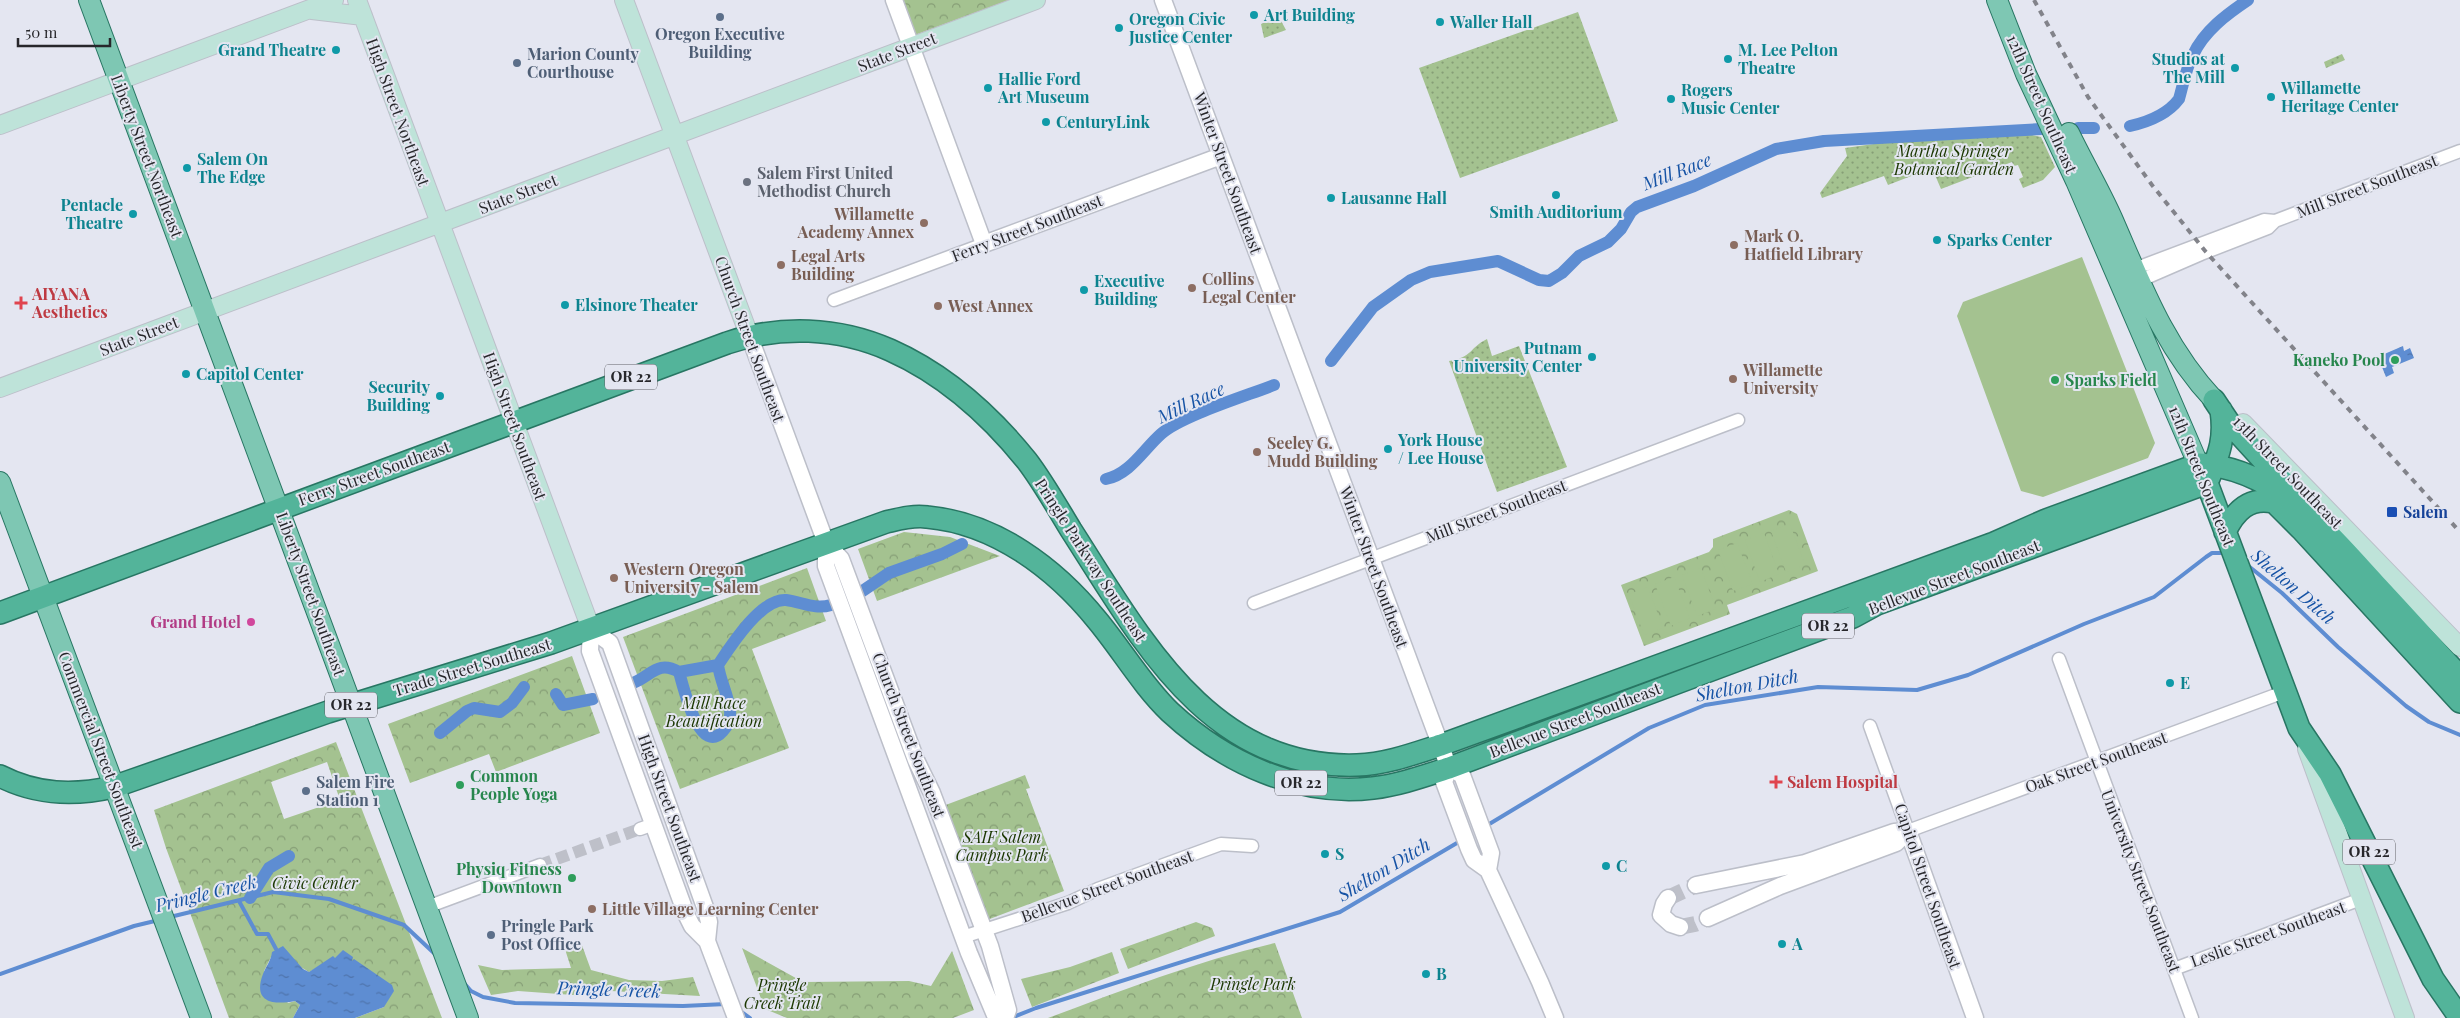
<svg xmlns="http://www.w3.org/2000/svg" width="2460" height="1018" font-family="'Playfair Display',serif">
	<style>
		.grass { fill: url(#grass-dots) }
		.park { fill: url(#park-crowns); fill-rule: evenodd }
		.pitch { fill: #a4c290 }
		.water { fill: url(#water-ripples) }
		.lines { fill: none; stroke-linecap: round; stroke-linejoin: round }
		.stream { stroke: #5e8dd2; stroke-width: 4 }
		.canal { stroke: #5e8dd2; stroke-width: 12 }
		.minor-tunnel { stroke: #bec0c9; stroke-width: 12; stroke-dasharray: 12 6; stroke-linecap: butt }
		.tertiary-tunnel { stroke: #bec0c9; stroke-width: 16; stroke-dasharray: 16 8; stroke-linecap: butt }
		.minor-casing { stroke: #bcbfc9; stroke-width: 15 }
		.tertiary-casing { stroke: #bcbfc9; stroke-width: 19 }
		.secondary-casing { stroke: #bcbfc9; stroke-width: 20 }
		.primary-casing { stroke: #287663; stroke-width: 22 }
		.trunk-casing { stroke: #287663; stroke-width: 24 }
		.minor { stroke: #fff; stroke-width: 12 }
		.tertiary { stroke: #fff; stroke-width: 16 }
		.secondary { stroke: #bee3d9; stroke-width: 18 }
		.primary { stroke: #7ec7b3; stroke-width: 20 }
		.trunk { stroke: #53b49a; stroke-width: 21 }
		.rail { stroke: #82838a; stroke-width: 4; stroke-dasharray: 6 6; stroke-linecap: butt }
		.culture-dot { fill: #0f9aa8; stroke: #e4e6f1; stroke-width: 2 }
		.service-dot { fill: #5c6f8a; stroke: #e4e6f1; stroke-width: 2 }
		.worship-dot { fill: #6b7280; stroke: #e4e6f1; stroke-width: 2 }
		.education-dot { fill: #8d6e63; stroke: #e4e6f1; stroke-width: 2 }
		.health-dot { fill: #e0444e; stroke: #e4e6f1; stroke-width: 2 }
		.leisure-dot { fill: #2e9e5b; stroke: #e4e6f1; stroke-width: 2 }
		.transit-dot { fill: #1a4fb4; stroke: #e4e6f1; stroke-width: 2 }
		.hotel-dot { fill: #d1479c; stroke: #e4e6f1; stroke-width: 2 }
		.labels { text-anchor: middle; stroke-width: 4; stroke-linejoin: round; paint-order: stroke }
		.shield { fill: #e4e6f1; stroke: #606066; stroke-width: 1 }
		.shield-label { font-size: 15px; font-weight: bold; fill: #27272b }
		.culture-label { font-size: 16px; font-weight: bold; fill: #0d838f; stroke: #e4e6f1; text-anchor: start }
		.service-label { font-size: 16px; font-weight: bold; fill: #4e5e75; stroke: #e4e6f1; text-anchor: start }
		.street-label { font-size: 16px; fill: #27272b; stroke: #e4e6f1 }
		.park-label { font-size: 16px; font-style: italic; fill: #1b3700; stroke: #e4e6f1 }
		.worship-label { font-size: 16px; font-weight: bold; fill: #5b616d; stroke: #e4e6f1; text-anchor: start }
		.education-label { font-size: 16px; font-weight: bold; fill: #785e54; stroke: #e4e6f1; text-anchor: start }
		.health-label { font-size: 16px; font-weight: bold; fill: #be3a42; stroke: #e4e6f1; text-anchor: start }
		.leisure-label { font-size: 16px; font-weight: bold; fill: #27864d; stroke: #e4e6f1; text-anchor: end }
		.transit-label { font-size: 16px; font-weight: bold; fill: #164399; stroke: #e4e6f1; text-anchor: start }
		.hotel-label { font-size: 16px; font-weight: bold; fill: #b23c85; stroke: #e4e6f1; text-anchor: end }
		.water-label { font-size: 18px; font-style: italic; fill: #1653a5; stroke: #e4e6f1 }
	</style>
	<defs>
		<pattern id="grass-dots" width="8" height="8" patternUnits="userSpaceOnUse" patternTransform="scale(1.25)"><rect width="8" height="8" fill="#a4c290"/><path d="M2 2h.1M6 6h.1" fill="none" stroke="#869e76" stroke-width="1.8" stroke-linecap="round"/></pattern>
		<pattern id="park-crowns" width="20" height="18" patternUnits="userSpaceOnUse" patternTransform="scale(1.25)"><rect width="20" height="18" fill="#a4c290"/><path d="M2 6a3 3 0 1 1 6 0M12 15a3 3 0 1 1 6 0" fill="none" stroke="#869e76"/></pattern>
		<pattern id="water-ripples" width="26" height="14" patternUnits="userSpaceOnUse" patternTransform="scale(1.25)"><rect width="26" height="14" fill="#5e8dd2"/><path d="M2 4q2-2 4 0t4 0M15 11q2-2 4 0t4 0" fill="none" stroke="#4e73ab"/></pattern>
	</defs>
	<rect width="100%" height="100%" fill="#e4e6f1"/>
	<!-- grass -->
	<path class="grass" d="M1578 12 1618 121 1460 178 1419 68Z
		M1279 17 1286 30 1264 38 1261 24Z
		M2342 54 2345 60 2326 68 2324 62Z
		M2028 134 2041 137 2055 167 2043 180 2023 188 2019 179 2023 177 2018 165 2014 166 2012 162 1941 189 1932 168 1888 185 1884 176 1822 198 1820 193 1847 156 1845 148 1902 140Z
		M1487 339 1492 356 1519 346 1567 467 1497 492 1449 361C1473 357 1469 348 1487 339Z"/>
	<!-- park -->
	<path class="park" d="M902 0H1009L915 35Z
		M1789 510 1797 514 1818 571 1727 605 1730 614 1644 646 1621 585 1709 552 1713 547V539Z
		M904 532 950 537 1000 556 877 601 858 549Z
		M807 568 826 621 752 649 789 748 680 789 623 637Z
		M572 656 600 733 496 772 489 754 410 783 388 724Z
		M336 742 442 1018H355L384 1007 350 959 352 957 335 958 309 972 299 966 271 957 264 971 288 1003 295 1001 300 1005 293 1018H229L166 848 154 810ZM327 762 340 800 284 819 271 782Z
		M1025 775 1030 788 1026 789 1064 891 987 920 943 806Z
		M1196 922 1212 928 1215 936 1128 969 1120 949Z
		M580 940 591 970 629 980 662 981 693 977 700 996 593 990 573 995 518 991 491 995 478 965 502 970 571 968 564 946Z
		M1275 943 1302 1018H1048C1123 990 1197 961 1275 943Z
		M742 948 803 982 909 981 931 986 952 951 974 1010 953 1018H787L765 1009Z
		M1112 952 1119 973 1032 1007 1021 979 1070 967Z"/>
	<!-- pitch -->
	<path class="pitch" d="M2082 257 2155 443 2148 458 2043 497 2021 491 1957 316 1963 302Z
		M1790 524 1805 565 1786 572 1771 531Z
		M1764 533 1779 574 1760 582 1745 540Z
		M1737 543 1753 584 1733 591 1718 550Z
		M1701 568 1716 609 1697 616 1682 575Z
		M1674 577 1690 618 1671 626 1655 584Z
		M1648 587 1663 628 1644 635 1629 594Z"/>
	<!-- water -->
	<path class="water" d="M2403 346 2404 351 2410 348 2414 358 2392 367 2394 373 2386 377 2380 362 2382 355Z
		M283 946 303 969 309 972 333 956 335 958 343 950 353 957 352 961 354 959 392 985 394 991 384 1007 355 1018H293L300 1005 295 1001C274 1005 252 1003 263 974 266 966 271 961 272 952Z"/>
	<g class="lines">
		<!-- stream -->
		<path class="stream" d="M2246 564 2282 593 2338 647 2406 706 2429 722 2460 735
			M1486 826 1649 728 1705 705 1818 687 1917 690 1968 675 2084 624 2154 597 2206 557 2212 553H2225
			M239 901 257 934H268L276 949
			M170 917 273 892 329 899 404 925 436 955
			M0 974 134 926 159 920
			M464 983 471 991 483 997 515 1003 683 1006 726 1004
			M739 1010 750 1018
			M1011 1018 1036 1008 1340 912 1462 840"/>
		<!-- canal -->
		<path class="canal" d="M2130 126C2148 122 2167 115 2179 99 2183 85 2186 68 2193 55 2204 31 2227 14 2248 0
			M2078 128H2094
			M1331 361 1373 307 1411 280 1430 272 1498 261 1539 280 1549 281 1562 273 1579 256 1608 242 1621 229 1631 212 1637 207 1694 186 1776 149 1824 141 2041 129
			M1106 479C1130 474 1143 450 1161 434 1181 416 1246 396 1274 385
			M861 592 889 573 942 554 962 544
			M679 672 718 665
			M633 683C652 675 658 660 679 672 683 685 699 758 723 731 729 725 731 719 730 710 728 695 720 680 718 665 730 647 761 598 786 600 802 602 815 610 831 605
			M556 694 563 705 593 699
			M440 733 467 711 474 708 500 712 512 703 524 687
			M250 898 269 868 289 856"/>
		<!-- minor-tunnel -->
		<path class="minor-tunnel" d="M540 865 640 829"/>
		<!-- tertiary-tunnel -->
		<path class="tertiary-tunnel" d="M1668 898 1696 885
			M1680 927 1695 924 1708 918"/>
		<defs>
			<path id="minor" d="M2129 271 2264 220 2275 221
				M2134 283 2201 254 2268 228 2275 221 2460 151
				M834 300 984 244
				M1254 603 1738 420
				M2059 659 2192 1018
				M1870 726 1908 831 2284 692
				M640 829 654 824
				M427 907 540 865
				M963 937 1068 903 1098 889 1221 844 1252 846
				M2174 969 2361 899"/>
			<path id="tertiary" d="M894 0 984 244 1221 156
				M1163 0 1449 768 1462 775 1491 853 1488 870
				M749 335 826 543V566L969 953 995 1015 999 1018
				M826 543 841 559 916 760 932 793 990 946 1008 1010 1005 1018
				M591 629 590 651 686 914 692 926 707 941 736 1018
				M591 629 610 643 706 910 709 922 707 941
				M1449 768 1444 782 1469 849 1474 860 1488 870 1540 982 1555 1018
				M1908 831 1975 1018
				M1696 885 1805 863 1894 832 1908 831
				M1668 898 1664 904 1661 915 1671 924 1680 927
				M1708 918 1780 886 1896 843 1908 831"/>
			<path id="secondary" d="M357 0 591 629
				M624 0 749 335
				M312 10 363 16
				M0 125 334 0
				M0 388 1036 0
				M2243 423 2460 647
				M2307 749 2405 1018"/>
			<path id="primary" d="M89 0 468 1018
				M1997 0 2026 74 2076 181 2205 480
				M2069 133C2083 162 2099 189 2112 218 2141 284 2164 347 2214 400
				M0 482 201 1018"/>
			<path id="trunk" d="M2214 400 2230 424 2294 494
				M2209 478C2220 452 2225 438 2221 410
				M2207 483 2299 728 2330 774 2433 979 2460 1018
				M2273 501 2301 529 2460 702
				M2225 532C2235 511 2249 497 2273 502
				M0 613 727 343C780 325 838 327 890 350 944 374 990 415 1027 461 1043 482 1057 507 1071 530 1140 637 1209 770 1357 765 1386 764 1413 754 1441 745L1994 543 2046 520 2199 464C2276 468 2327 532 2375 584 2404 615 2432 646 2460 677
				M0 776C37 795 74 796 113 787L328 712 551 643 886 522C899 519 913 515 927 517 995 523 1055 568 1097 620 1122 650 1142 685 1170 712 1224 762 1298 797 1373 788 1399 785 1424 776 1449 768L1853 617 1877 604 2207 483"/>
		</defs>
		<!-- minor casing -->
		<use href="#minor" class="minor-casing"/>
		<!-- tertiary casing -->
		<use href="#tertiary" class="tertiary-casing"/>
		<!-- secondary casing -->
		<use href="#secondary" class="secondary-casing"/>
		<!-- primary casing -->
		<use href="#primary" class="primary-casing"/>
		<!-- trunk casing -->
		<use href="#trunk" class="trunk-casing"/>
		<!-- minor -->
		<use href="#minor" class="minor"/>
		<!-- tertiary -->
		<use href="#tertiary" class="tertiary"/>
		<!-- secondary -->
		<use href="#secondary" class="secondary"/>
		<!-- primary -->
		<use href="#primary" class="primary"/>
		<!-- trunk -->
		<use href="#trunk" class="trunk"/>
		<!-- rail -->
		<path class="rail" d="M2034 0 2088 97 2152 185 2206 252 2460 532"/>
	</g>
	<!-- markers -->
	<g class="culture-dot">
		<circle cx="1254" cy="15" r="5"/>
		<circle cx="1440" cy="22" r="5"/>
		<circle cx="1119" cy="28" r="5"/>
		<circle cx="336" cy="50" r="5"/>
		<circle cx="1728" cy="59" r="5"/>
		<circle cx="2235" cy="68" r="5"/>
		<circle cx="988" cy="88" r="5"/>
		<circle cx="2271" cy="97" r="5"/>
		<circle cx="1671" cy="99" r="5"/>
		<circle cx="1046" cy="122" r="5"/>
		<circle cx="187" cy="168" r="5"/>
		<circle cx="1556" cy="195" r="5"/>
		<circle cx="1331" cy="198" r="5"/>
		<circle cx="133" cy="214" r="5"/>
		<circle cx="1937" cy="240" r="5"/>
		<circle cx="1084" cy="290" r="5"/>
		<circle cx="565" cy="305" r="5"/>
		<circle cx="1592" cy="357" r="5"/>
		<circle cx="186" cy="374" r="5"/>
		<circle cx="440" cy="396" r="5"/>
		<circle cx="1388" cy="449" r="5"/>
		<circle cx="2170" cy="683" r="5"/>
		<circle cx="1325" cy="854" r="5"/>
		<circle cx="1606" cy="866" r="5"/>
		<circle cx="1782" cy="944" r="5"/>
		<circle cx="1426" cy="974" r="5"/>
	</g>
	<g class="service-dot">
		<circle cx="720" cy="17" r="5"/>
		<circle cx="517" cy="63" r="5"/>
		<circle cx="306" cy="791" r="5"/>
		<circle cx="491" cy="935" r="5"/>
	</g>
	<circle class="worship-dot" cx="747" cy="182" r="5"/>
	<g class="education-dot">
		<circle cx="924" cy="223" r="5"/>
		<circle cx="1734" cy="245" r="5"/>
		<circle cx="781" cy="265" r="5"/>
		<circle cx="1192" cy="288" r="5"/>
		<circle cx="938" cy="306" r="5"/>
		<circle cx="1733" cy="379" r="5"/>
		<circle cx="1257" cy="452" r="5"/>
		<circle cx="614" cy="578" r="5"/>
		<circle cx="592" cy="909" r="5"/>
	</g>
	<g class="health-dot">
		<path d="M18.5 295.5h5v5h5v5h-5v5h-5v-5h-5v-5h5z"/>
		<path d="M1773.5 774.5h5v5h5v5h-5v5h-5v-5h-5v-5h5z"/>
	</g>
	<g class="leisure-dot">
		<circle cx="2395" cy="360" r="5"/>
		<circle cx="2055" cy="380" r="5"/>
		<circle cx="460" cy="785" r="5"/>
		<circle cx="572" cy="878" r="5"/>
	</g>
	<rect class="transit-dot" x="2386" y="506" width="12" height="12" rx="2.5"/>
	<circle class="hotel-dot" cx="251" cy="622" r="5"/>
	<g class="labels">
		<!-- shield labels -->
		<g class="shield">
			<rect x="605" y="364.5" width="52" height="25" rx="4"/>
			<rect x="1802" y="613.5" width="52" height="25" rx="4"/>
			<rect x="325" y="692.5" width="52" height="25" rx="4"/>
			<rect x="1275" y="770.5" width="52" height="25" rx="4"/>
			<rect x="2343" y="839.5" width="52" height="25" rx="4"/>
		</g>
		<g class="shield-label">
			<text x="631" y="382">OR 22</text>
			<text x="1828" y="631">OR 22</text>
			<text x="351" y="710">OR 22</text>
			<text x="1301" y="788">OR 22</text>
			<text x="2369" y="857">OR 22</text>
		</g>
		<!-- culture labels -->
		<g class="culture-label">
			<text x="1264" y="21">Art Building</text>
			<text x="1129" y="25">Oregon Civic<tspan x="1129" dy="18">Justice Center</tspan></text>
			<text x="1450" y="28">Waller Hall</text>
			<text x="326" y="56" text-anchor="end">Grand Theatre</text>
			<text x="1738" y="56">M. Lee Pelton<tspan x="1738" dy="18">Theatre</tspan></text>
			<text x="2225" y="65" text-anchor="end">Studios at<tspan x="2225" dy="18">The Mill</tspan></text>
			<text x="998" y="85">Hallie Ford<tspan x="998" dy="18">Art Museum</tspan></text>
			<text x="2281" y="94">Willamette<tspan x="2281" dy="18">Heritage Center</tspan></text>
			<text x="1681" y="96">Rogers<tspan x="1681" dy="18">Music Center</tspan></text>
			<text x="1056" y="128">CenturyLink</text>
			<text x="197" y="165">Salem On<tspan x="197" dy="18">The Edge</tspan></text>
			<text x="1341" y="204">Lausanne Hall</text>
			<text x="123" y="211" text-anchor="end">Pentacle<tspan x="123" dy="18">Theatre</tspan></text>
			<text x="1556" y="218" text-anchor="middle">Smith Auditorium</text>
			<text x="1947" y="246">Sparks Center</text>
			<text x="1094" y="287">Executive<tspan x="1094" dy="18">Building</tspan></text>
			<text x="575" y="311">Elsinore Theater</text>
			<text x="1582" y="354" text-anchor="end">Putnam<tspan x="1582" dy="18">University Center</tspan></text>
			<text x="196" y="380">Capitol Center</text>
			<text x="430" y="393" text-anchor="end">Security<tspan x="430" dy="18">Building</tspan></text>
			<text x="1398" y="446">York House<tspan x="1398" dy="18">/ Lee House</tspan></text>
			<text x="2180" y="689">E</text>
			<text x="1335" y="860">S</text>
			<text x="1616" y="872">C</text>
			<text x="1792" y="950">A</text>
			<text x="1436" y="980">B</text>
		</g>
		<!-- service labels -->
		<g class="service-label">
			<text x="720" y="40" text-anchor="middle">Oregon Executive<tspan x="720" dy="18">Building</tspan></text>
			<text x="527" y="60">Marion County<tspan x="527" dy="18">Courthouse</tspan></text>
			<text x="316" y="788">Salem Fire<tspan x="316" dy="18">Station 1</tspan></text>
			<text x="501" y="932">Pringle Park<tspan x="501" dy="18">Post Office</tspan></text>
		</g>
		<!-- street labels -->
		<g class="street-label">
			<text transform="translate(897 52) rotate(-21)" y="6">State Street</text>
			<text transform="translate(2042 104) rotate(66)" y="6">12th Street Southeast</text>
			<text transform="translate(398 112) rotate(70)" y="6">High Street Northeast</text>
			<text transform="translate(147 156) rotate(69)" y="6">Liberty Street Northeast</text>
			<text transform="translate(1228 173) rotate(70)" y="6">Winter Street Southeast</text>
			<text transform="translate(2367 186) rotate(-21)" y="6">Mill Street Southeast</text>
			<text transform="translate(518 194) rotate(-21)" y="6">State Street</text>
			<text transform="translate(1027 228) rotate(-21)" y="6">Ferry Street Southeast</text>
			<text transform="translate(139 336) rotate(-21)" y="6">State Street</text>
			<text transform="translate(750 339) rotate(70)" y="6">Church Street Southeast</text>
			<text transform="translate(515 426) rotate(70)" y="6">High Street Southeast</text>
			<text transform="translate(2288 472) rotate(46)" y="6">13th Street Southeast</text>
			<text transform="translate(374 473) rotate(-20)" y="6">Ferry Street Southeast</text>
			<text transform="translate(2202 476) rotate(68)" y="6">12th Street Southeast</text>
			<text transform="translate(1496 511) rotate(-21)" y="6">Mill Street Southeast</text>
			<text transform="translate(1091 560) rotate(57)" y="6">Pringle Parkway Southeast</text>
			<text transform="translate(1374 567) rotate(70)" y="6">Winter Street Southeast</text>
			<text transform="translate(1954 577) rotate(-21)" y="6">Bellevue Street Southeast</text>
			<text transform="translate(311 594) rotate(70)" y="6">Liberty Street Southeast</text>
			<text transform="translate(472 667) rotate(-17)" y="6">Trade Street Southeast</text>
			<text transform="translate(1575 720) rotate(-21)" y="6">Bellevue Street Southeast</text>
			<text transform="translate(909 735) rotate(69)" y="6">Church Street Southeast</text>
			<text transform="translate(101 750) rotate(69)" y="6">Commercial Street Southeast</text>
			<text transform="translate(2096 762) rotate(-20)" y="6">Oak Street Southeast</text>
			<text transform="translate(670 808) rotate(70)" y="6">High Street Southeast</text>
			<text transform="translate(2141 881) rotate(69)" y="6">University Street Southeast</text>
			<text transform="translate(1107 886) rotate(-20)" y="6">Bellevue Street Southeast</text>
			<text transform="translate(1928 886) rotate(71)" y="6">Capitol Street Southeast</text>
			<text transform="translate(2268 934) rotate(-20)" y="6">Leslie Street Southeast</text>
		</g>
		<!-- park labels -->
		<g class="park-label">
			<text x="1954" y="157">Martha Springer<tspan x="1954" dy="18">Botanical Garden</tspan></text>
			<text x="714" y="709">Mill Race<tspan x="714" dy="18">Beautification</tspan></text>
			<text x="1002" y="843">SAIF Salem<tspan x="1002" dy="18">Campus Park</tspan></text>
			<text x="315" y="889">Civic Center</text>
			<text x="1253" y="990">Pringle Park</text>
			<text x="782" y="991">Pringle<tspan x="782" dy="18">Creek Trail</tspan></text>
		</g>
		<!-- worship labels -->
		<g class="worship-label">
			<text x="757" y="179">Salem First United<tspan x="757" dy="18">Methodist Church</tspan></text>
		</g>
		<!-- education labels -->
		<g class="education-label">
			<text x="914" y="220" text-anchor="end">Willamette<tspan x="914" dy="18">Academy Annex</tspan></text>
			<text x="1744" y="242">Mark O.<tspan x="1744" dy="18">Hatfield Library</tspan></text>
			<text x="791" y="262">Legal Arts<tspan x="791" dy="18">Building</tspan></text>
			<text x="1202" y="285">Collins<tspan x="1202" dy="18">Legal Center</tspan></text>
			<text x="948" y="312">West Annex</text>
			<text x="1743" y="376">Willamette<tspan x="1743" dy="18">University</tspan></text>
			<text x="1267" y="449">Seeley G.<tspan x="1267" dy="18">Mudd Building</tspan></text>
			<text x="624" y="575">Western Oregon<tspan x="624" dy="18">University - Salem</tspan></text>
			<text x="602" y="915">Little Village Learning Center</text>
		</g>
		<!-- health labels -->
		<g class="health-label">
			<text x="32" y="300">AIYANA<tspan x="32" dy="18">Aesthetics</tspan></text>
			<text x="1787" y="788">Salem Hospital</text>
		</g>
		<!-- leisure labels -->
		<g class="leisure-label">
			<text x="2385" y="366">Kaneko Pool</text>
			<text x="2065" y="386" text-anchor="start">Sparks Field</text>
			<text x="470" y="782" text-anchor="start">Common<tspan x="470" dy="18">People Yoga</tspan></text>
			<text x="562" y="875">Physiq Fitness<tspan x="562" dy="18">Downtown</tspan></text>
		</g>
		<!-- transit labels -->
		<g class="transit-label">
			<text x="2403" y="518">Salem</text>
		</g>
		<!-- hotel labels -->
		<g class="hotel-label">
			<text x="241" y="628">Grand Hotel</text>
		</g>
		<!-- water labels -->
		<g class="water-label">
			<text transform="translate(1677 172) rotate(-21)" y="6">Mill Race</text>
			<text transform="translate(1191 403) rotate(-25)" y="6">Mill Race</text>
			<text transform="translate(2293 587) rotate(41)" y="6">Shelton Ditch</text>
			<text transform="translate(1747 686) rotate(-11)" y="6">Shelton Ditch</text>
			<text transform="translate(1384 870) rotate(-31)" y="6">Shelton Ditch</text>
			<text transform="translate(206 894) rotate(-14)" y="6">Pringle Creek</text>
			<text transform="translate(609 990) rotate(2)" y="6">Pringle Creek</text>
		</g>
	</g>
	<!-- scale -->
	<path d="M18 38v8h92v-8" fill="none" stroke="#27272b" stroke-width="2.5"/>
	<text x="25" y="38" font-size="15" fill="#27272b" stroke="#e4e6f1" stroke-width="4" paint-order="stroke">50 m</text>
</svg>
